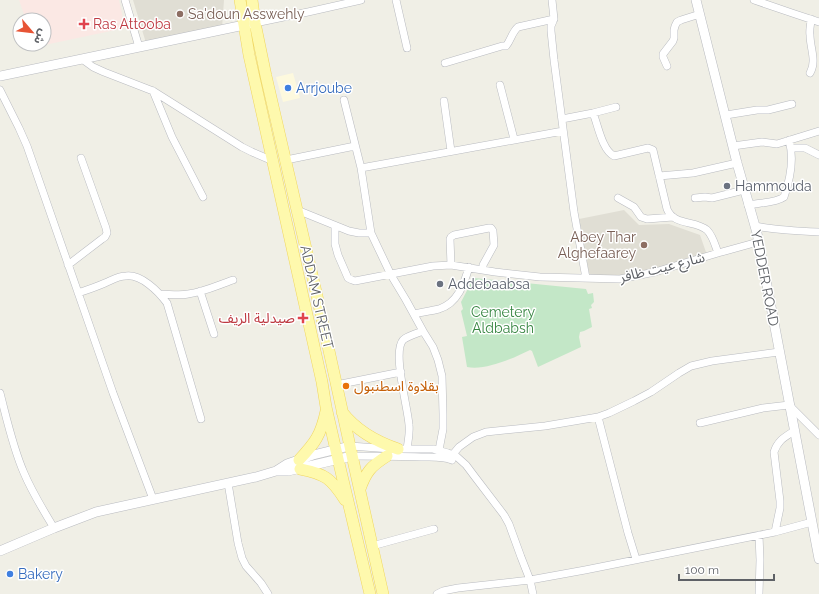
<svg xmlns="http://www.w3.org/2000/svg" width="819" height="594" font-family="Raleway,'Noto Sans Arabic',sans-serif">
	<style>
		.commercial { fill: #fdf9de }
		.education { fill: #e0ded4 }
		.medical { fill: #fbe8e4 }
		.green { fill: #c3e7c7 }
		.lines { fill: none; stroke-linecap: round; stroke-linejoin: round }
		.minor-casing { stroke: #b9bbc0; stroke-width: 8 }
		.tertiary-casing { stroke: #b9bbc0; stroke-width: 10 }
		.primary-casing { stroke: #f0d65f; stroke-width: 12 }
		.minor { stroke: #fff; stroke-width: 7 }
		.tertiary { stroke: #fff; stroke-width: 9 }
		.primary { stroke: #fef9ad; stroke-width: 11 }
		.education-dot { fill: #8d6e63; stroke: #fff; stroke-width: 1.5 }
		.health-dot { fill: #e0444e; stroke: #fff; stroke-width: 1.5 }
		.shop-dot { fill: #3f7fe0; stroke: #fff; stroke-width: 1.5 }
		.worship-dot { fill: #6b7280; stroke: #fff; stroke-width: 1.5 }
		.food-dot { fill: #e8710a; stroke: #fff; stroke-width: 1.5 }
		.labels { text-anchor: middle; stroke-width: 3; stroke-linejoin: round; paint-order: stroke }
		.education-label { font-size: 14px; fill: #785e54; stroke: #fff; text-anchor: start }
		.health-label { font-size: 14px; fill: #be3a42; stroke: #fff; text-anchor: start }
		.shop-label { font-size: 14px; fill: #366cbe; stroke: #fff; text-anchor: start }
		.worship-label { font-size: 14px; fill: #5b616d; stroke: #fff; text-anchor: start }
		.street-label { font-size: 14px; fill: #5e6166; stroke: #fff }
		.park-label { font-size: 14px; fill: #368541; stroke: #fff }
		.food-label { font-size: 14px; fill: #c56008; stroke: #fff; text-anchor: start }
	</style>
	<rect width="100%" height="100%" fill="#f0efe6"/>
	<!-- commercial -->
	<path class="commercial" d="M293 73 300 98 283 102 276 77Z"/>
	<!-- education -->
	<path class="education" d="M133 0H224L222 28 146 43Z
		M624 210 639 225 669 224 700 235 707 255 624 277H593L589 273 579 219Z"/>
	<!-- medical -->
	<path class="medical" d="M19 0H119L125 28 35 47 34 44H44V20H26Z"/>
	<!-- green -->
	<path class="green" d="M474 278 586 289 588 294 593 293 594 302 591 305 592 308 589 309 592 327 584 331 580 332 579 337 581 347 538 367 532 351 530 350C514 358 485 371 467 367L462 337 467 336 461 311 463 309 461 302 473 279Z"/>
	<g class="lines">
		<defs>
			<path id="minor" d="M125 0 139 47
				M396 0 407 48
				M552 0 554 19 551 26V31L554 60 574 212 586 278
				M754 0 792 13 819 22
				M255 23 308 12 361 0
				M82 59 93 67 104 72 153 91 242 147 252 152 273 161
				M445 63 502 46H506C511 40 512 32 518 27L554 19
				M667 66 663 57V54L673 41 674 38V30L675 26 677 22 681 20 700 14
				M810 73C817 61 810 48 810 35 809 30 811 24 811 19
				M500 85 514 139
				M0 90 19 128 27 146 113 393 153 499
				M153 91 172 137 203 197
				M344 100 361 168 371 233 391 275 406 300 423 331 433 347 438 360 442 376 443 414V429L439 450
				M444 101 451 151
				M593 113 616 107
				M726 115 757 110H768L792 104
				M562 119 593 113C598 125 602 150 614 156L648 148 653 150 667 209C674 226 695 220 707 230 713 236 715 245 718 253
				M733 146 762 142 777 144 819 131
				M791 148H805L819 155
				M286 160 355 146
				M361 168 563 131
				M659 176 693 173 737 163
				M618 198 634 207 641 217 647 219 673 217
				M695 198 705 197 712 198 744 190
				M748 205C758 203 776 203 784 197 790 180 794 158 789 140
				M297 210 349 231 359 233H371
				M335 226V244L338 255 348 278 352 280 355 281 433 266 451 265 495 272 540 277 620 279 655 272 718 253 758 242
				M755 226C776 230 797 231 819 232
				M68 265 102 239 105 237 107 233 106 228 81 158
				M451 265 450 239 451 237 454 235 489 228H491L493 231 494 245 483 265V269
				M200 291 214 334
				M78 293C87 290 96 287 105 283 112 280 118 276 126 276 141 274 158 291 167 303L201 419
				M160 294C169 294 179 296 188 294 204 292 218 285 233 280
				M414 314C422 312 431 311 439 309 458 303 464 284 469 267
				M336 385 401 372
				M0 393C7 420 13 448 24 473 32 492 43 510 54 528
				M598 417 628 533 636 559
				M700 423 763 408 789 405 819 435
				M350 446 391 449H433L448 453 456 456 466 465 475 477 504 515 509 524 521 557 530 580 585 570 775 532 812 522
				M407 449C408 441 410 433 409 425 408 408 392 352 403 340 407 336 418 333 423 331
				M352 456C375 456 398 456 421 457 432 457 443 456 452 460
				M449 459 459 447 473 437 486 432 545 426 598 417 609 413 634 401 651 392 679 373 691 366 712 361 779 352
				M228 483 238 543 242 558 246 566 261 583 268 594
				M775 532 780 508V501L774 452C778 440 785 437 794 431
				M759 535 760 560 759 594
				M372 546 434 529
				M437 594 443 591 458 588 530 580 533 594"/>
			<path id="tertiary" d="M696 0 737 163 757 233 819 559
				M0 76 82 59 249 24
				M276 471H288L352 456
				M0 551 54 528 96 512 256 477 276 471 287 464 313 455 350 446"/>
			<path id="primary" d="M240 0 249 55 322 382 326 407 338 459 370 594
				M252 0 255 23 266 76 297 210 317 296 355 469 383 594
				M342 412C356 430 377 442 398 449
				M299 460C315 443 321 435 326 411
				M300 469C325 474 331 478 345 500
				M360 489C366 472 371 466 387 456"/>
		</defs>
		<!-- minor casing -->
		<use href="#minor" class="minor-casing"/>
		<!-- tertiary casing -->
		<use href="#tertiary" class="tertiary-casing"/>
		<!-- primary casing -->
		<use href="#primary" class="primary-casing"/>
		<!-- minor -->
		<use href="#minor" class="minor"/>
		<!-- tertiary -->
		<use href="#tertiary" class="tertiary"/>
		<!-- primary -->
		<use href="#primary" class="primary"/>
	</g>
	<!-- markers -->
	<g class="education-dot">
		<circle cx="180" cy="14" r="4"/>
		<circle cx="644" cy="245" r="4"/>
	</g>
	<g class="health-dot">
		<path d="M82 18h4v4h4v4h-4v4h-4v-4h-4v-4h4z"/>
		<path d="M301 312h4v4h4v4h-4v4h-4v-4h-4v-4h4z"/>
	</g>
	<g class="shop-dot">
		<circle cx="288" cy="88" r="4"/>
		<circle cx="10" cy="574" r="4"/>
	</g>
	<g class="worship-dot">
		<circle cx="727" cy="186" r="4"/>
		<circle cx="440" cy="284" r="4"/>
	</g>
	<circle class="food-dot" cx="346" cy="386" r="4"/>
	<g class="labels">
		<!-- education labels -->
		<g class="education-label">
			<text x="188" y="19">Sa'doun Asswehly</text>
			<text x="636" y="242" text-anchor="end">Abey Thar<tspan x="636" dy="16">Alghefaarey</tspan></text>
		</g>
		<!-- health labels -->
		<g class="health-label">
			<text x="93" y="29">Ras Attooba</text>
			<text x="295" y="323" text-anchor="end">صيدلية الريف</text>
		</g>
		<!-- shop labels -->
		<g class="shop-label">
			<text x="296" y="93">Arrjoube</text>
			<text x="18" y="579">Bakery</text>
		</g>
		<!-- worship labels -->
		<g class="worship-label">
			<text x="735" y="191">Hammouda</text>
			<text x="448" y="289">Addebaabsa</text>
		</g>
		<!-- street labels -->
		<g class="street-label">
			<text transform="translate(662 267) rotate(-14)" y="5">شارع عيت ظافر</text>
			<text transform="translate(765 278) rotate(79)" y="5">YEDDER ROAD</text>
			<text transform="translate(317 297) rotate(77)" y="5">ADDAM STREET</text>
		</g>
		<!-- park labels -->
		<g class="park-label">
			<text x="503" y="317">Cemetery<tspan x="503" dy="16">Aldbabsh</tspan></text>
		</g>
		<!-- food labels -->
		<g class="food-label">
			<text x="354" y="391">بقلاوة اسطنبول</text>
		</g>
	</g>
	<!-- north arrow -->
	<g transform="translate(32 32) rotate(118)"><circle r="19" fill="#ffffff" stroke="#bfc0c2"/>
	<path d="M0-3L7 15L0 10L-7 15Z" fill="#e75435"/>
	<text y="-6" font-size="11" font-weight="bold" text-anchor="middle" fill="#5e6166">ش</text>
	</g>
	<!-- scale -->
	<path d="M679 574v6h95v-6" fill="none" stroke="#5e6166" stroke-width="2"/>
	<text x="685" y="574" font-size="12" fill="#5e6166" stroke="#ffffff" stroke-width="3" paint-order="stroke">100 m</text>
</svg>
